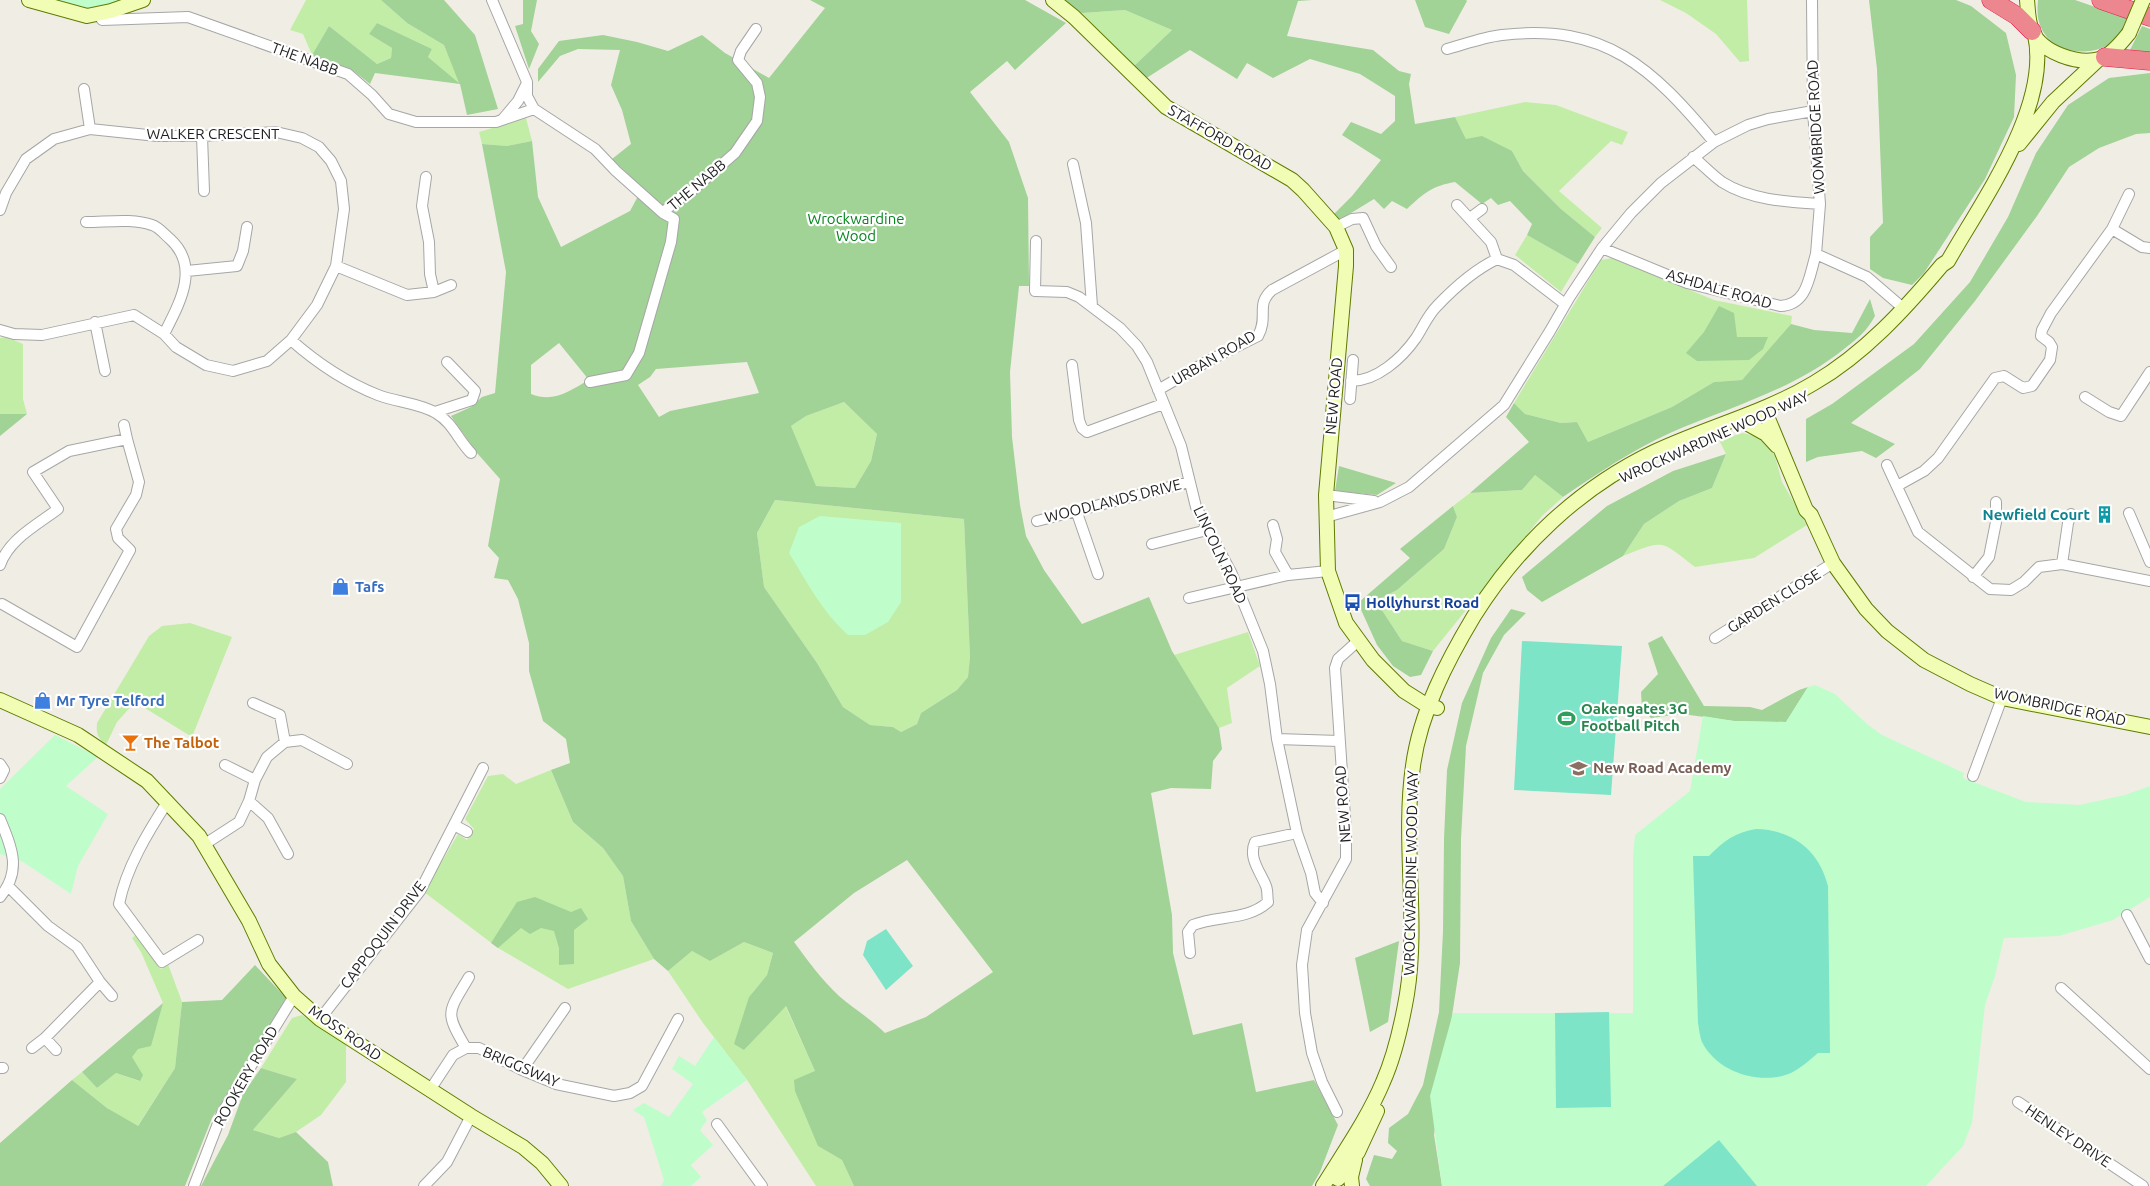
<svg xmlns="http://www.w3.org/2000/svg" width="2150" height="1186" font-family="Ubuntu,sans-serif">
	<style>
		.grass { fill: #c2eda7 }
		.forest { fill: #a1d296; fill-rule: evenodd }
		.park { fill: #bffdcb }
		.pitch { fill: #7de4c8 }
		.lines { fill: none; stroke-linecap: round; stroke-linejoin: round }
		.street-casing { stroke: #a6a6a6; stroke-width: 12 }
		.secondary-casing { stroke: #607b00; stroke-width: 16 }
		.highway-casing { stroke: #e61a49; stroke-width: 19 }
		.street { stroke: #fff; stroke-width: 10 }
		.secondary { stroke: #f1fdb5; stroke-width: 14 }
		.highway { stroke: #ec878f; stroke-width: 18 }
		.secondary-bridge-casing { stroke: #607b00; stroke-width: 16; stroke-linecap: butt }
		.secondary-bridge { stroke: #f1fdb5; stroke-width: 14 }
		.labels { text-anchor: middle; stroke-width: 4.5; stroke-linejoin: round; paint-order: stroke }
		.street-label { font-size: 15px; fill: #1f1f1f; stroke: #fff }
		.park-label { font-size: 15px; fill: #05851e; stroke: #fff }
		.culture-label { font-size: 15px; font-weight: bold; fill: #0d838f; stroke: #fff; text-anchor: end }
		.shop-label { font-size: 15px; font-weight: bold; fill: #366cbe; stroke: #fff; text-anchor: start }
		.transit-label { font-size: 15px; font-weight: bold; fill: #164399; stroke: #fff; text-anchor: start }
		.leisure-label { font-size: 15px; font-weight: bold; fill: #27864d; stroke: #fff; text-anchor: start }
		.food-label { font-size: 15px; font-weight: bold; fill: #c56008; stroke: #fff; text-anchor: start }
		.education-label { font-size: 15px; font-weight: bold; fill: #785e54; stroke: #fff; text-anchor: start }
	</style>
	<rect width="100%" height="100%" fill="#f0eee4"/>
	<!-- grass -->
	<path class="grass" d="M306 0H381L407 23 444 45 460 84 428 57 432 49 377 23 369 34 392 48 391 58 377 64 329 26 312 55 303 34 290 30Z
		M1660 0H1747L1749 61 1740 62 1716 34 1686 13Z
		M1125 10 1172 30 1133 67 1082 13Z
		M1525 102 1556 105 1628 132 1622 145 1611 141 1559 191 1602 228 1595 237 1561 209 1523 171 1512 151 1466 139 1455 117Z
		M526 118 532 141 507 146 482 144 479 132Z
		M1527 235 1578 264 1561 292 1515 255Z
		M1612 258 1714 300 1792 316 1791 324 1742 380 1714 382 1672 407 1588 442 1577 422 1561 423 1525 414 1514 403 1601 260Z
		M7 337 23 344V399L27 414H0V338Z
		M844 402 877 434 871 461 855 488 815 486 791 426 806 416Z
		M1743 433 1761 438 1775 456 1782 482 1807 525 1754 558 1695 567C1660 540 1665 539 1623 556L1644 524 1679 501 1712 488 1726 454 1719 440Z
		M1535 475 1563 497 1542 516 1433 651 1402 641 1376 601 1397 590 1444 549 1457 517 1453 506 1470 493 1522 490Z
		M775 500 964 519 970 657 968 677 957 690 921 713 917 724 901 732 893 727 870 725 843 707 817 663 764 587 757 533Z
		M190 623 232 637 192 737 135 702 117 722 106 745C98 738 96 734 97 723L149 636 162 626Z
		M1248 632 1260 666 1227 688 1232 723 1219 728 1174 655Z
		M551 770 573 822 603 848 623 876 631 921 654 959 568 989 498 948 424 892 458 834 467 840 474 829 465 819 488 776 503 774 516 784Z
		M136 935 161 969 168 964 182 1002 175 1068 137 1127 107 1108 72 1080 82 1072 97 1088 116 1073 139 1081 131 1057 163 1003 141 952 132 938Z
		M744 942 773 953 767 975 749 997 744 1050 785 1005 815 1071 818 1146 842 1160 854 1186H816L747 1080 703 1023 668 971 692 951 710 961Z
		M302 1015 346 1043V1082L321 1115 296 1132 279 1138 253 1130 297 1079 261 1068 292 1018Z"/>
	<!-- forest -->
	<path class="forest" d="M381 0H444L475 35 498 109 467 115 460 84 375 73 370 84 351 69 312 55 329 26 377 64 391 58 392 48 369 34 377 23 432 49 428 57 459 83 444 45 407 23Z
		M523 0H537L531 31 539 44 529 69 515 26 523 24Z
		M810 0H1025L1066 23 1015 70 1007 61 970 92 1009 142 1028 198 1029 286H1019L1010 372 1012 437 1020 505 1026 536 1044 570 1082 624 1149 597 1172 651 1219 728 1222 749 1213 761 1211 789 1171 788 1151 793 1172 915 1173 953 1193 1035 1242 1023 1256 1092 1314 1080 1338 1125 1320 1172 1312 1186H854L842 1160 818 1146 795 1091 794 1080 815 1071 786 1006 744 1050 734 1044 749 997 767 975 773 953 744 942 710 961 692 951 668 971 654 959 631 921 623 876 603 848 573 822 551 770 570 763 566 739 543 721 529 671V643L518 599 508 580 494 578 499 558 488 546 500 479 477 453 451 416 471 407 482 397 495 393 506 272 482 144 507 146 532 141 538 197 561 247 630 211 637 198 645 190 612 159 631 144 622 110 611 85 620 50 578 49 560 56 538 82V69L559 41 603 35 637 42 668 51 702 35 725 53 769 78 825 8ZM559 343 589 380C569 391 554 403 531 394V365ZM747 362 759 393 670 411 659 417 638 385 650 377 656 369ZM844 402 877 434 871 461 855 488 816 486 791 426 806 416ZM775 500 964 519 970 657 968 677 957 690 921 713 917 724 901 732 893 727 870 725 843 707 817 663 764 587 757 533ZM907 860 993 972 926 1017 885 1033C871 1019 854 1009 839 996 822 980 808 961 794 942L854 893Z
		M1063 0H1312L1298 1 1287 36 1373 50 1399 71 1411 74 1409 84 1415 124 1455 117 1466 139 1482 136 1512 151 1523 171 1561 209 1595 237 1578 264 1527 235 1532 224 1510 201 1498 205 1491 198 1482 204 1455 182C1432 186 1424 193 1407 209L1392 201 1384 209 1374 199 1338 221 1333 215 1352 196 1381 160 1342 135 1351 122 1381 134 1395 121V96L1360 74 1310 59 1273 78 1247 63 1237 79 1190 50 1145 79 1133 67 1172 30 1125 10 1082 13Z
		M1415 0H1466L1467 1 1449 34 1425 27Z
		M1869 0H1956L1971 6 2006 33 2016 75 2014 117 1985 179 1924 273 1912 285 1883 278 1870 269V237L1883 223 1877 69Z
		M2038 0H2075L2127 18C2124 25 2121 34 2116 39 2098 57 2058 56 2044 33 2037 22 2037 12 2038 0Z
		M2142 26 2150 29V56L2128 54Z
		M2150 73V133L2136 134 2099 148 2069 167 2037 216 1975 301 1920 369 1851 423 1895 444 1876 458 1862 451 1818 457 1806 462V419L1832 404 1914 344 1970 282 2008 217 2036 153 2068 105 2109 78Z
		M1870 299 1875 316C1867 331 1857 339 1844 349 1793 390 1730 407 1670 433 1632 450 1597 474 1563 497L1535 475 1522 490 1470 493 1529 442 1506 417 1514 403 1525 414 1561 423 1577 422 1588 442 1672 407 1714 382 1742 380 1791 324 1814 330 1852 333Z
		M1719 306 1734 313 1737 337H1768L1763 349 1749 360 1697 361 1686 353 1704 332Z
		M0 414H27L0 436Z
		M1726 454 1712 488 1679 501 1644 524 1623 556 1542 602 1527 590 1522 577 1607 506 1673 471Z
		M1339 466 1396 483 1377 495 1335 491Z
		M1453 506 1457 517 1444 549 1397 590 1376 601 1402 641 1433 651 1421 675 1410 677 1393 666 1377 645 1358 603 1410 558 1400 549Z
		M1511 609 1526 613 1504 635 1483 673 1466 746 1461 839 1460 963 1434 1135 1442 1186H1370L1366 1179 1374 1155 1392 1159 1397 1151 1388 1143 1389 1128 1408 1114 1423 1085 1439 1012 1443 931 1444 839 1447 770 1462 703 1491 638Z
		M1662 636 1704 706 1750 707 1762 710 1799 690 1808 687 1786 722 1734 721 1682 714 1651 718 1642 709 1641 692 1658 674 1648 643Z
		M535 897 571 912 581 908 588 919 574 930V964L559 965V948L554 931 541 928 530 934 521 928 498 948 491 943 517 902Z
		M1399 941 1388 1022 1370 1032 1355 958Z
		M255 965 286 998 212 1118 185 1186H0V1143L72 1080 107 1108 138 1126 175 1068 182 1002 222 1000Z
		M163 1003 151 1046 138 1049 132 1057 143 1075 140 1081 116 1073 97 1088 82 1072Z
		M261 1068 297 1079 253 1130 279 1138 296 1132 328 1162 333 1186H201L228 1135 243 1094Z"/>
	<!-- park -->
	<path class="park" d="M59 0H126L99 7 85 8Z
		M820 516 901 523V602L888 622 865 635H848C823 613 807 582 789 553L799 527Z
		M1815 685 1835 694 1867 724 1882 735 1964 773 1963 778 2026 802 2079 805 2125 795 2150 786V897L2113 920 2079 930 2059 936 2004 938 1995 976 1985 1005 1972 1123 1963 1146 1926 1186H1442L1430 1096 1453 1013H1633V857L1635 835 1690 791 1703 716 1734 721 1786 722 1808 687Z
		M55 735 98 757 66 786 108 814 78 866 71 894 23 862 0 854V789Z
		M714 1037 747 1080 702 1112 707 1120 700 1130 713 1145 691 1165 701 1177 691 1186H661L664 1180 644 1117 633 1110 644 1103 669 1117 693 1084 672 1069 679 1056 695 1066Z"/>
	<!-- pitch -->
	<path class="pitch" d="M1522 641 1622 646 1611 795 1514 790Z
		M1756 829C1793 830 1819 850 1828 886L1830 1053H1818C1807 1062 1796 1073 1782 1076 1753 1083 1716 1070 1702 1042 1700 1037 1699 1029 1698 1023L1693 856H1709C1723 841 1736 832 1756 829Z
		M886 929 913 966 886 990 863 955 867 941Z
		M1609 1012 1611 1107 1556 1108 1555 1013Z
		M1719 1140 1757 1186H1663Z"/>
	<g class="lines">
		<defs>
			<path id="street" d="M492 0 527 82V96L534 109
				M1812 0 1813 111 1820 204 1816 254 1867 277 1903 308
				M99 15 102 20 188 17 348 74 372 95 389 114 416 122H496L534 109 595 149 616 171 663 213 674 219 671 242 639 353 626 375 590 382
				M1447 49C1465 44 1484 37 1502 35 1606 23 1652 68 1714 142
				M84 89 90 129
				M502 120 518 101 526 85
				M202 136 204 191
				M1693 157C1703 165 1712 175 1722 182 1750 200 1788 202 1820 204
				M1073 164 1086 223 1092 306
				M1457 205 1491 242 1497 259 1514 265 1565 304
				M0 210 6 193 26 159 54 139 90 129 157 136H202L276 132 302 138 319 147 331 161 341 181 344 209 336 266 317 305 291 340 267 361 233 371 206 365 176 347 164 334 134 315 42 335 14 334 0 330
				M663 213 676 200 688 194 735 153 757 121 760 97 757 83 738 60 741 51 756 29
				M1470 218 1482 209
				M86 222C107 222 133 218 152 225 159 227 165 235 170 239 201 267 179 304 164 334
				M1336 227 1352 219 1363 218 1376 246 1391 267
				M2112 229 2142 247 2150 248
				M1036 241 1035 291 1067 292 1079 297 1120 328 1137 346 1147 362 1181 446 1196 507 1231 572 1263 651 1270 684 1277 739 1297 833 1311 873 1315 893 1323 903
				M1602 248 1687 283 1780 306C1808 305 1809 276 1816 254
				M336 266 407 295 434 292 430 274 429 242 422 206 426 177
				M187 271 237 266 243 251 247 227
				M434 292 451 285
				M95 322 105 371
				M291 340C317 363 345 382 378 395 396 402 420 403 436 413 453 423 458 440 471 453
				M1072 365 1079 420 1082 428 1087 432 1163 404
				M1351 381C1377 381 1402 358 1416 338 1423 327 1428 315 1437 306 1455 287 1474 270 1497 259
				M1158 390 1208 361 1258 336C1269 316 1255 305 1272 290L1346 250
				M2085 397 2109 412 2121 416 2150 372
				M1350 399 1353 360
				M435 412 472 400 475 391 447 362
				M1887 465 1918 532 1990 589 2011 590 2024 582 2039 567 2062 564 2150 581
				M1897 486 1924 471 1938 458 1995 378 2004 376 2023 388 2032 386 2050 360 2052 347 2049 342 2041 336 2042 330 2051 313 2112 229 2129 194
				M1326 495 1374 501
				M1076 510 1098 574
				M2129 513 2150 562
				M1326 517 1380 502 1409 487 1504 405 1550 331 1569 298 1602 248 1631 213 1661 183 1714 142 1748 125 1768 119 1813 111
				M1037 521 1189 482
				M1273 525 1277 539 1275 552 1288 575
				M1152 544 1207 530
				M2062 564 2068 523 2071 514
				M0 565C9 539 37 525 58 509L33 472 69 451 127 439 124 425
				M1973 577 1989 557 1996 522V502
				M1189 598 1288 575 1328 571
				M2 604 77 647 130 550 118 538 116 529 136 495 139 482 127 439
				M1715 638 1833 563
				M253 703 280 715 285 742
				M1277 739 1339 741
				M0 764 4 770 0 778
				M225 765 255 780
				M1973 776 2002 698
				M168 801C148 832 126 868 119 904L162 962 198 940
				M249 801 268 818 288 854
				M0 819C12 848 22 871 0 897
				M454 825 467 832
				M205 844 239 822 249 801 255 780 267 757 285 742 302 740 347 764
				M9 887 48 926 77 947 100 982 45 1038 32 1048
				M2127 915 2150 959
				M1190 953 1188 932 1193 925C1218 915 1247 921 1268 902 1267 897 1268 891 1266 886 1260 871 1248 858 1255 842L1297 833
				M100 982 112 996
				M2061 988 2150 1069
				M320 1019 420 891 483 768
				M45 1038 56 1050
				M466 1048C444 1011 448 1013 469 977
				M0 1068H3
				M522 1070 565 1008
				M430 1090 453 1055 466 1048H479L522 1070 556 1084 614 1096 630 1093 642 1086 678 1019
				M2018 1102 2143 1186
				M1337 1112 1322 1082 1312 1053 1305 1013 1302 965 1307 930 1346 859V832L1335 668 1338 659 1358 641
				M717 1124 762 1186
				M194 1186 222 1113 294 996
				M424 1186 447 1162 471 1116"/>
			<path id="secondary" d="M29 0 87 16 111 11 143 0
				M1053 0 1074 17 1166 107 1292 180 1303 190 1336 227 1346 250V266L1326 495 1328 571 1346 623 1373 660 1404 691 1423 703 1437 708
				M2027 0C2028 10 2028 22 2032 31 2042 53 2078 65 2100 59 2111 55 2122 42 2129 33
				M2019 144 2053 102 2099 59
				M1764 409 1806 510 1811 515 1833 563 1866 609 1887 631 1924 660 1970 684 2002 698 2150 727
				M1748 424 1766 434 1777 446
				M0 700 78 735 147 781 199 836 249 921 269 964 294 996 320 1019 471 1116 523 1147 542 1163 561 1186
				M1338 1179 1358 1152 1377 1111
				M1323 1186C1344 1152 1368 1118 1383 1082 1395 1055 1402 1023 1407 994 1419 919 1402 842 1413 766 1420 713 1447 661 1474 616 1518 546 1579 488 1654 452 1707 427 1764 413 1814 383 1864 354 1905 309 1942 265L1948 261C1982 201 2051 106 2035 35
				M1352 1186 1351 1177 1355 1160"/>
			<path id="highway" d="M1991 0 2017 16 2032 31
				M2101 0 2150 17
				M2105 57 2150 61"/>
		</defs>
		<!-- street casing -->
		<use href="#street" class="street-casing"/>
		<!-- secondary casing -->
		<use href="#secondary" class="secondary-casing"/>
		<!-- highway casing -->
		<use href="#highway" class="highway-casing"/>
		<!-- street -->
		<use href="#street" class="street"/>
		<!-- secondary -->
		<use href="#secondary" class="secondary"/>
		<!-- highway -->
		<use href="#highway" class="highway"/>
		<defs>
			<path id="secondary-bridge" d="M2129 33 2143 0"/>
		</defs>
		<!-- secondary-bridge casing -->
		<use href="#secondary-bridge" class="secondary-bridge-casing"/>
		<!-- secondary-bridge -->
		<use href="#secondary-bridge" class="secondary-bridge"/>
	</g>
	<!-- icons -->
	<defs>
		<symbol id="building-bare" viewBox="-9 -9 18 18"><path d="M-4-6H4V6H1V3H-1V6H-4ZM-2.5-4.3h1.7v1.8h-1.7ZM.8-4.3h1.7v1.8H.8ZM-2.5-1h1.7V.8h-1.7ZM.8-1h1.7V.8H.8Z" fill="#0f9aa8" stroke="#fff" stroke-width="2.5" paint-order="stroke"/></symbol>
		<symbol id="shop-bare" viewBox="-9 -9 18 18"><path d="M-5-2.5h2.3a2.7 3.5 0 0 1 5.4 0H5L5.5 6h-11ZM-1.5-2.5h3a1.5 2.3 0 0 0-3 0Z" fill="#3f7fe0" stroke="#fff" stroke-width="2.5" paint-order="stroke"/></symbol>
		<symbol id="bus-bare" viewBox="-9 -9 18 18"><path d="M-5-6H5V4H4V6H2V4H-2V6H-4V4H-5ZM-3.5-4V0h7V-4ZM-3.5 1.2v1.5H-2V1.2ZM2 1.2v1.5H3.5V1.2Z" fill="#1a4fb4" stroke="#fff" stroke-width="2.5" paint-order="stroke"/></symbol>
		<symbol id="stadium-bare" viewBox="-9 -9 18 18"><path d="M0-5a6.5 5 0 1 0 0 10a6.5 5 0 1 0 0-10ZM-3.5-1.8h7v3.6h-7Z" fill="#2e9e5b" stroke="#fff" stroke-width="2.5" paint-order="stroke"/></symbol>
		<symbol id="bar-bare" viewBox="-9 -9 18 18"><path d="M-6-5H6L.8 .8V4.5H3.5V6h-7V4.5H-.8V.8Z" fill="#e8710a" stroke="#fff" stroke-width="2.5" paint-order="stroke"/></symbol>
		<symbol id="school-bare" viewBox="-9 -9 18 18"><path d="M0-5L7-2L0 1L-7-2ZM-4 1L0 2.5L4 1V4Q0 6-4 4Z" fill="#8d6e63" stroke="#fff" stroke-width="2.5" paint-order="stroke"/></symbol>
	</defs>
	<g fill-rule="evenodd">
		<use href="#building-bare" x="2092" y="502" width="25" height="25"/>
		<use href="#shop-bare" x="328" y="574" width="25" height="25"/>
		<use href="#bus-bare" x="1340" y="590" width="25" height="25"/>
		<use href="#shop-bare" x="30" y="688" width="25" height="25"/>
		<use href="#stadium-bare" x="1554" y="706" width="25" height="25"/>
		<use href="#bar-bare" x="118" y="730" width="25" height="25"/>
		<use href="#school-bare" x="1566" y="756" width="25" height="25"/>
	</g>
	<g class="labels">
		<!-- street labels -->
		<g class="street-label">
			<text transform="translate(305 59) rotate(20)" y="5">THE NABB</text>
			<text transform="translate(1816 127) rotate(-93)" y="5">WOMBRIDGE ROAD</text>
			<text x="213" y="139">WALKER CRESCENT</text>
			<text transform="translate(1220 138) rotate(30)" y="5">STAFFORD ROAD</text>
			<text transform="translate(697 185) rotate(-40)" y="5">THE NABB</text>
			<text transform="translate(1719 289) rotate(16)" y="5">ASHDALE ROAD</text>
			<text transform="translate(1214 358) rotate(-30)" y="5">URBAN ROAD</text>
			<text transform="translate(1334 396) rotate(-85)" y="5">NEW ROAD</text>
			<text transform="translate(1714 437) rotate(-24)" y="5">WROCKWARDINE WOOD WAY</text>
			<text transform="translate(1113 501) rotate(-14)" y="5">WOODLANDS DRIVE</text>
			<text transform="translate(1220 555) rotate(65)" y="5">LINCOLN ROAD</text>
			<text transform="translate(1774 601) rotate(-32)" y="5">GARDEN CLOSE</text>
			<text transform="translate(2060 707) rotate(12)" y="5">WOMBRIDGE ROAD</text>
			<text transform="translate(1343 804) rotate(-94)" y="5">NEW ROAD</text>
			<text transform="translate(1411 873) rotate(-89)" y="5">WROCKWARDINE WOOD WAY</text>
			<text transform="translate(383 935) rotate(-53)" y="5">CAPPOQUIN DRIVE</text>
			<text transform="translate(345 1033) rotate(35)" y="5">MOSS ROAD</text>
			<text transform="translate(521 1067) rotate(23)" y="5">BRIGGSWAY</text>
			<text transform="translate(246 1076) rotate(-60)" y="5">ROOKERY ROAD</text>
			<text transform="translate(2068 1136) rotate(34)" y="5">HENLEY DRIVE</text>
		</g>
		<!-- park labels -->
		<g class="park-label">
			<text x="856" y="224">Wrockwardine<tspan x="856" dy="17">Wood</tspan></text>
		</g>
		<!-- culture labels -->
		<g class="culture-label">
			<text x="2090" y="520">Newfield Court</text>
		</g>
		<!-- shop labels -->
		<g class="shop-label">
			<text x="355" y="592">Tafs</text>
			<text x="56" y="706">Mr Tyre Telford</text>
		</g>
		<!-- transit labels -->
		<g class="transit-label">
			<text x="1366" y="608">Hollyhurst Road</text>
		</g>
		<!-- leisure labels -->
		<g class="leisure-label">
			<text x="1581" y="714">Oakengates 3G<tspan x="1581" dy="17">Football Pitch</tspan></text>
		</g>
		<!-- food labels -->
		<g class="food-label">
			<text x="144" y="748">The Talbot</text>
		</g>
		<!-- education labels -->
		<g class="education-label">
			<text x="1593" y="773">New Road Academy</text>
		</g>
	</g>
</svg>
